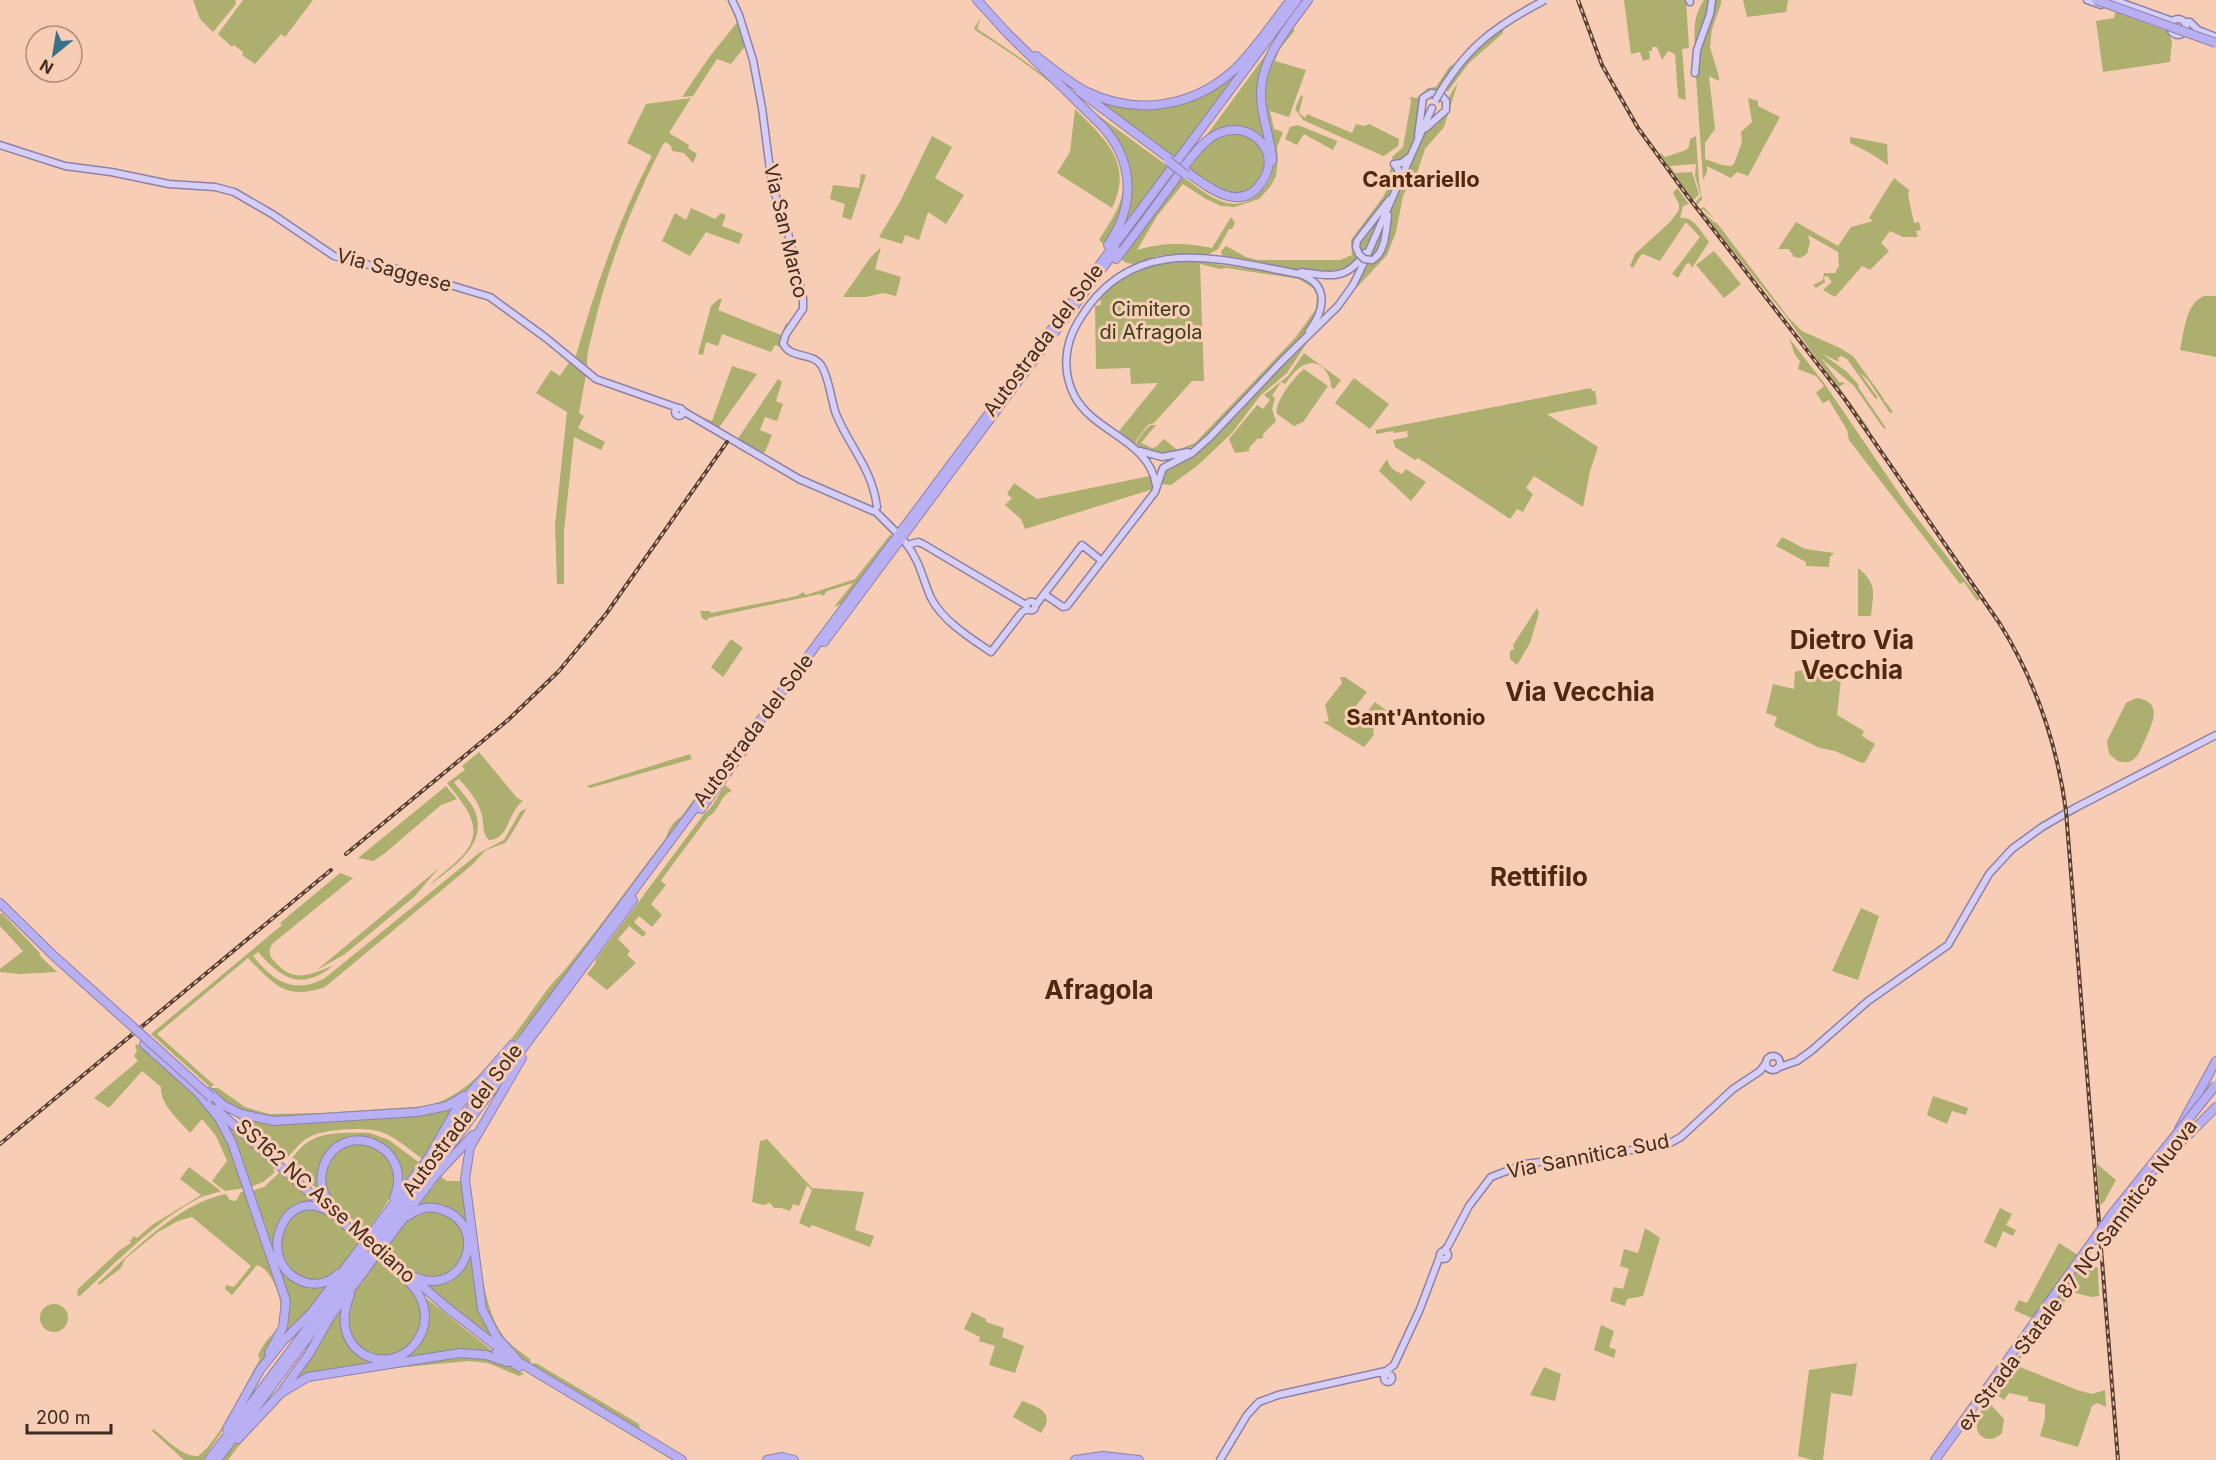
<svg xmlns="http://www.w3.org/2000/svg" width="2216" height="1460" font-family="Inter,sans-serif">
	<style>
		.green { fill: #acaf6d }
		.lines { fill: none; stroke-linecap: round; stroke-linejoin: round }
		.major-casing { stroke: #8e80a9; stroke-width: 9 }
		.highway-casing { stroke: #8e80a9; stroke-width: 10 }
		.major { stroke: #d5cff8; stroke-width: 6 }
		.highway { stroke: #b9aff3; stroke-width: 8 }
		.rail-casing { stroke: #584033; stroke-width: 4 }
		.rail { stroke: #f7cdb5; stroke-width: 1.5; stroke-dasharray: 4.5; stroke-linecap: butt }
		.major-bridge-casing { stroke: #8e80a9; stroke-width: 9; stroke-linecap: butt }
		.highway-bridge-casing { stroke: #8e80a9; stroke-width: 10; stroke-linecap: butt }
		.major-bridge { stroke: #d5cff8; stroke-width: 6 }
		.highway-bridge { stroke: #b9aff3; stroke-width: 8 }
		.labels { text-anchor: middle; stroke-width: 6; stroke-linejoin: round; paint-order: stroke }
		.street-label { font-size: 20px; fill: #3f2a1f; stroke: #f7cdb5 }
		.park-label { font-size: 20px; fill: #3b3d18; stroke: #f7cdb5 }
		.quarter-label { font-size: 22px; font-weight: bold; fill: #51280c; stroke: #f7cdb5 }
		.district-label { font-size: 26px; font-weight: bold; fill: #51280c; stroke: #f7cdb5 }
	</style>
	<rect width="100%" height="100%" fill="#f7cdb5"/>
	<!-- green -->
	<path class="green" d="M193 0H235L236 4 213 32 200 19Z
		M243 0H313L285 37 281 34 255 64 242 55 243 52 234 45 232 47 218 34Z
		M1624 0H1686L1689 48 1682 49 1686 100 1679 98 1678 96 1675 54 1668 51 1662 60 1657 47H1652V51H1649L1650 59 1643 61 1640 52 1631 54Z
		M1704 0H1721V4L1712 29 1710 47 1719 77V81L1709 76 1715 129 1705 143V159L1722 165 1731 166 1734 164 1742 142 1741 132 1752 122 1748 98 1758 101V106L1780 117 1748 176 1737 172 1731 178 1707 166V172L1703 180 1696 76 1698 39 1695 49C1694 31 1693 16 1704 0Z
		M1743 0H1788L1786 12 1747 17Z
		M1291 3 1174 159 1096 100C1137 114 1175 111 1213 89Z
		M2115 12 2167 31 2172 41 2170 62 2103 72 2096 21 2114 18Z
		M1294 16 1261 73 1270 151 1269 164C1265 155 1262 141 1256 134 1253 130 1245 127 1239 126 1217 124 1204 143 1190 158Z
		M981 18 977 28 979 30C1026 61 1124 125 1126 186 1126 208 1116 228 1105 246L1099 240C1108 225 1121 208 1123 190 1132 132 1020 58 976 31L974 28Z
		M739 20 747 44 731 64 717 59 693 96 682 97 710 56Z
		M1503 25V33L1469 63 1448 91H1434L1424 95C1421 112 1416 155 1398 162L1393 161 1392 157 1403 147 1411 102 1410 97 1417 98 1428 88 1436 87 1450 66 1458 63Z
		M1290 27 1295 30 1279 50 1275 61 1306 70 1289 117 1270 111 1274 129 1283 132 1277 147 1278 158 1276 176 1270 187 1259 199 1235 207 1221 206 1206 199 1183 184 1157 216 1137 250C1166 242 1183 243 1212 248L1231 217 1235 223 1232 229H1229L1218 249 1204 257 1174 254 1157 256 1136 264 1126 263 1119 257 1181 175C1205 193 1234 220 1261 191 1269 183 1274 173 1274 162 1274 141 1263 120 1263 99 1264 69 1277 52 1290 27Z
		M1458 82 1444 127 1425 149 1417 173 1409 184 1403 196 1396 232 1387 255 1310 338 1287 373 1260 396 1232 433 1197 466 1171 485 1161 484 1165 469 1187 459 1209 442 1348 296 1386 217 1378 250 1379 258 1381 256 1392 204 1423 134 1444 114 1450 95Z
		M1301 95 1303 96 1299 113 1305 118 1307 114 1352 133 1356 124 1364 126 1369 124 1399 139 1398 146 1384 156 1381 155 1303 120 1295 109Z
		M691 98 669 133 689 145 688 148 697 154 693 163 684 153 672 151 671 146 666 142 663 144C633 203 608 265 593 330 590 345 585 355 588 371L575 359C595 289 618 221 652 156L627 143 646 104Z
		M1084 105 1169 167 1123 227C1148 168 1119 147 1084 105Z
		M1075 109C1105 139 1134 163 1112 208L1057 173 1070 152Z
		M1298 125 1337 141V142L1333 150 1304 134 1297 145 1285 139 1290 127Z
		M1227 133C1284 132 1267 204 1230 194 1213 189 1200 178 1186 167L1207 145Z
		M932 136 952 147 935 178 964 195 946 224 928 212 919 240 905 235 902 244 879 237 901 200Z
		M1696 136 1699 182 1702 199 1697 205 1695 203 1701 196 1695 176 1696 164 1670 166 1675 173 1692 172 1699 194 1693 201 1660 154 1661 153 1665 157 1686 150 1689 147 1690 139Z
		M1850 137 1887 144 1888 165 1870 153 1850 143Z
		M1391 167 1395 171C1397 194 1366 229 1353 247L1356 255 1360 253 1359 244 1381 214C1367 242 1364 265 1331 274L1227 261 1223 258 1221 251 1226 246 1246 257 1258 260H1340L1352 255 1351 240 1383 197 1390 183 1388 181Z
		M861 174 866 175 851 220 842 217 845 204 830 199 833 185 859 188Z
		M1894 178 1909 190 1908 195 1914 223 1919 222 1921 230 1916 231 1918 237H1903L1890 231 1881 243 1889 251 1870 270 1862 266 1835 297 1823 290 1832 282 1827 276 1824 277 1825 282 1816 288 1813 285 1823 280 1824 273H1836V270L1839 267 1838 252 1808 235 1810 242 1807 254 1800 258 1794 257 1789 249H1778L1796 222 1838 246 1851 227 1873 221 1869 218Z
		M1677 188 1689 204 1683 206 1680 218C1694 216 1701 232 1709 242L1692 268 1690 263 1686 264 1678 278 1672 274 1700 237 1686 222 1660 261 1643 254 1640 256 1633 268 1630 266 1635 254 1670 222 1679 210V204L1673 193Z
		M1704 207 1715 220 1703 209 1702 211 1714 222 1717 223 1788 317 1802 331 1840 348 1853 356 1884 399V402L1885 401 1893 412 1890 413 1868 380 1860 373 1878 398 1876 399 1874 397 1847 359 1841 356 1838 358 1839 362 1821 353 1846 371 1859 385 1858 387 1886 428 1884 429 1854 386 1821 358 1839 382 1845 383 1839 387 1870 430 1869 431 1785 315 1699 209Z
		M691 208 715 219 721 213 726 215 722 226 743 234 739 244 706 232 690 256 662 241 675 213 686 220Z
		M881 247 875 269 901 277 896 296 883 293 866 297H843L870 258Z
		M1714 251 1741 284 1724 298 1696 265Z
		M1168 261 1200 262 1301 276C1328 289 1321 307 1309 328L1201 441C1182 456 1156 458 1136 444L1139 437 1150 425H1156L1141 443 1152 448 1156 447 1164 439 1177 450 1195 443 1295 338 1316 309 1317 295 1313 288 1299 279 1227 268 1220 269 1200 264 1204 381H1192L1154 423 1149 424 1138 437 1135 444 1119 431 1158 383 1131 384 1130 368 1096 369 1095 306 1101 305 1100 297C1119 278 1142 266 1168 261Z
		M2204 296H2216V357L2180 350C2184 333 2185 304 2204 296Z
		M719 299H722L718 310 781 335 786 323 788 324 783 348 775 345 771 352 722 334 718 346 706 342 703 355 698 354 711 306Z
		M1789 338 1824 383 1907 505 1980 599 1977 601 1964 582 1960 584 1849 440 1847 430 1829 400 1823 403 1816 393 1824 386 1816 376 1798 369 1800 361 1795 355Z
		M1304 353 1341 380 1334 389 1331 387C1331 372 1318 356 1302 366 1295 370 1290 378 1285 384L1281 382 1272 396 1275 398 1272 409 1276 421 1263 434V438L1259 439 1258 438 1249 448V451L1235 453 1229 439 1257 405 1263 409 1270 400 1264 395 1288 376Z
		M570 361 586 375 579 413 584 416 578 428 605 442 601 450 574 437 564 531V584H557L555 525 567 412 536 393 551 370 560 376Z
		M732 366 757 374 718 429 685 410 712 421Z
		M1304 369 1328 386 1303 422 1294 426 1277 414C1274 402 1295 376 1304 369Z
		M1354 378 1389 404 1370 429 1335 403Z
		M778 379 782 382 776 401 783 404 777 421 765 417 760 430 772 435 765 452 760 453 737 440Z
		M1591 388 1592 391H1595L1597 404 1547 414 1598 447 1590 471 1583 507 1534 476 1526 488 1533 494 1523 512 1517 509 1510 519 1418 458 1415 460 1395 447 1393 440 1408 437 1407 431 1394 433 1393 431 1376 434V430Z
		M1387 459C1390 468 1393 470 1402 474L1406 469 1426 482 1411 501 1379 471Z
		M1150 476 1153 489 1025 529 1021 519 1005 505 1012 498 1007 494 1014 483 1037 499Z
		M890 535 892 536 887 542 841 604 834 607 853 583 827 591 823 596 820 594 708 618 707 621 702 618 700 611H710L711 613 797 596 803 592 806 595 855 579Z
		M1782 537 1805 549 1834 553 1830 557 1829 567 1806 566V562L1776 546Z
		M1858 568C1878 585 1873 592 1871 616H1858Z
		M1537 608 1539 613 1530 643 1517 665 1510 659V651L1514 649 1513 645Z
		M731 639 743 648 723 677 711 667Z
		M1820 665 1842 670 1837 715 1864 731 1862 736 1875 744 1865 762 1862 763 1835 751 1820 748 1774 726 1777 717 1766 713 1773 684 1794 689 1795 672Z
		M1340 677H1345L1367 692 1351 712 1361 719 1375 702 1387 711 1373 730 1374 735 1364 747 1323 722 1329 721 1325 705 1342 683Z
		M2137 698C2164 702 2152 724 2145 740 2142 745 2140 753 2136 757 2131 763 2124 763 2118 761L2109 754 2107 741 2126 703Z
		M479 752 517 798 523 801C508 811 509 840 489 840 481 833 485 822 481 812 477 799 468 789 459 779L454 782C460 791 469 799 474 809 490 844 453 867 430 885 438 876 449 869 458 860 489 832 467 808 447 783L465 770 462 766Z
		M690 754 692 759 590 788 587 786Z
		M712 774 714 776 683 819 673 829 668 839 522 1032 472 1089 439 1107 278 1120 248 1115 227 1103 211 1088H218L245 1107 269 1114 321 1113 428 1106C482 1091 518 1028 550 986 557 978 565 970 571 962 604 922 634 879 666 838 668 830 674 820 681 817Z
		M725 785 732 791C720 794 720 811 708 817L662 879 661 881 666 885 651 904 662 915 652 927 639 916 634 922 646 933 643 937 629 926 618 939 630 951 627 955 636 963 607 990 587 974 595 964 596 959 704 814C714 807 718 794 725 785Z
		M446 786 457 799 441 805 384 854 373 861 358 858Z
		M527 808 509 838 505 843 486 850 472 865 325 987C285 1001 274 984 248 958L157 1034 214 1085 210 1087 151 1034 282 925 280 923 340 873 353 878 272 944C268 952 269 956 275 962 295 985 311 973 333 966 300 991 282 979 258 952L253 956C273 981 294 995 325 978L479 853 504 840 520 812Z
		M439 868 414 897 345 954 317 970Z
		M1861 908 1879 916 1858 980 1832 971Z
		M2 913 39 952 41 957 57 972 20 974 0 972V969L23 951 0 926V914Z
		M137 1044 204 1104 222 1126 245 1188 225 1191 212 1181 227 1161 216 1136 202 1119 190 1133C179 1120 160 1105 161 1087L142 1071 109 1108 94 1098 138 1061 134 1056 137 1051 135 1046Z
		M1933 1096 1968 1108 1966 1115 1952 1111 1947 1124 1927 1115Z
		M462 1099 424 1160C411 1151 398 1139 384 1133 368 1126 325 1129 309 1137 300 1142 293 1152 285 1160L231 1112 260 1121 423 1114Z
		M218 1113 277 1166 273 1170 275 1172 263 1182 250 1187Z
		M370 1133 389 1140 421 1164 400 1192 393 1157 361 1139 329 1153 321 1190 319 1191 288 1163C294 1156 300 1147 308 1142 324 1131 351 1133 370 1133Z
		M767 1139 812 1188 864 1192 855 1230 874 1236 870 1247 812 1225 810 1228 799 1223 812 1190 807 1185 799 1206 793 1204 790 1211 781 1208H774L770 1203 763 1205 752 1202 760 1141Z
		M352 1144C368 1144 378 1146 388 1160 406 1185 381 1211 367 1231 355 1221 341 1212 332 1200 315 1179 329 1152 352 1144Z
		M2097 1164 2116 1180 2104 1202 2100 1205Z
		M189 1167 221 1191C213 1194 206 1195 199 1198 158 1219 113 1265 80 1296L77 1295 78 1289 120 1250 131 1243 130 1241 134 1236 137 1238 152 1225 201 1195 180 1179Z
		M281 1171 321 1206 291 1211 276 1245 296 1280 331 1281 316 1304 273 1350 287 1318 251 1191 264 1187Z
		M438 1175 447 1181H464L479 1294 501 1347 420 1282 453 1278 470 1238 447 1209 413 1211Z
		M469 1178C475 1219 479 1302 502 1334 509 1345 520 1351 530 1359L531 1364 536 1363 639 1424 640 1431 520 1359 498 1337 486 1311 467 1180Z
		M247 1191 284 1296 282 1324 234 1413 203 1460H184L152 1431 153 1429C166 1438 181 1457 198 1456 217 1445 247 1381 260 1359L258 1355C260 1351 262 1347 265 1343 270 1335 280 1330 281 1319 284 1304 273 1269 257 1265L232 1295 225 1289 226 1285 234 1287 251 1266 192 1217 178 1221 158 1232 125 1259 121 1268 99 1285 98 1283C132 1252 180 1202 226 1194L230 1200 236 1201 241 1192Z
		M313 1207 325 1211 361 1242 334 1275 315 1282C308 1280 297 1278 292 1274 289 1271 286 1265 284 1261 270 1236 287 1214 313 1207Z
		M2000 1208 2012 1214 2006 1225 2016 1230 2013 1236 2003 1231 1996 1248 1984 1242Z
		M423 1210 446 1212 463 1228 466 1255 449 1276 422 1278 408 1271 384 1249 404 1223Z
		M1645 1228 1660 1238 1643 1296 1627 1299 1625 1306 1610 1301 1614 1287 1623 1289 1629 1269 1620 1266 1624 1249 1638 1253Z
		M2059 1243 2098 1268 2099 1296 2092 1297 2071 1292 2037 1343 2028 1348 2015 1365 2077 1390 2092 1394 2105 1390 2106 1407 2097 1403 2092 1406 2078 1447 2040 1436 2045 1418V1404L2028 1401V1397L2009 1393 2004 1400 1993 1392 2042 1323 2014 1310 2019 1300 2027 1303Z
		M378 1258C390 1269 407 1280 415 1293 447 1344 367 1382 350 1332 346 1321 347 1308 352 1297 358 1283 370 1270 378 1258Z
		M421 1294 499 1356 480 1352 413 1358 319 1372 302 1377 292 1383 345 1301C339 1324 342 1331 356 1350L393 1359 422 1337Z
		M40 1318a14 14 0 1 1 28 0a14 14 0 1 1-28 0Z
		M972 1312 986 1319V1322L1004 1328 1002 1337 1024 1346 1015 1373 989 1365 995 1346 979 1341 980 1337 964 1329Z
		M1601 1325 1614 1331 1609 1347 1616 1350 1614 1358 1594 1350Z
		M471 1355 508 1364 524 1374 519 1376 488 1363 469 1361 385 1369 318 1379 305 1383 286 1394 251 1430 228 1460H222C246 1432 270 1400 303 1381Z
		M1857 1363 1852 1396 1831 1393 1823 1460H1812L1798 1456 1809 1370Z
		M1544 1367 1561 1374 1555 1401 1530 1395Z
		M1022 1401C1039 1407 1056 1413 1041 1433L1013 1417Z
		M1986 1402 1992 1406 2004 1419 2002 1433C1990 1445 1974 1438 1977 1421 1978 1414 1982 1408 1986 1402Z"/>
	<g class="lines">
		<defs>
			<path id="major" d="M732 0 739 15 753 60 762 108 772 185 788 233 803 298V309L786 334 783 343C789 359 812 352 821 365 829 377 831 400 836 414 850 448 872 468 877 507
				M1689 0 1690 2
				M2087 0 2101 5
				M2114 0 2172 21
				M2170 27a8 8 0 1 1 16 0a8 8 0 1 1-16 0Z
				M2184 22H2190L2198 30 2216 37
				M1695 73 1697 50 1710 14 1712 0
				M1418 136 1423 98 1431 93 1440 94 1446 101V110L1426 128
				M0 145 65 166 111 172 169 184 215 187 234 192 272 214 334 256 363 264 397 269 490 297 546 338 596 379 678 408
				M1399 179 1398 169 1394 164 1402 163 1408 158
				M1359 254 1356 247 1357 241 1389 200
				M1372 260C1386 253 1386 229 1388 215
				M1301 272C1330 276 1347 281 1365 253
				M675 412a4 4 0 1 1 8 0a4 4 0 1 1-8 0Z
				M683 411 799 479 873 511
				M1140 451 1162 457 1188 452
				M1156 485C1149 440 1095 433 1075 397 1062 373 1064 345 1078 322 1131 232 1214 258 1299 274 1330 284 1325 310 1309 331
				M875 511 896 532
				M905 542C920 561 922 577 931 598 943 621 970 638 991 652L1022 612 1027 609
				M907 545 918 542 923 544 1026 605
				M1044 594 1063 607 1067 606 1155 492 1163 468 1192 453 1210 437 1282 361 1338 306 1353 285 1360 271 1432 108
				M1026.5 606a4.5 4.5 0 1 1 9 0a4.5 4.5 0 1 1-9 0Z
				M1035 606 1082 545 1102 561
				M1766 1063a7 7 0 1 1 14 0a7 7 0 1 1-14 0Z
				M1777 1068 1797 1061 1811 1051 1868 1001 1948 945 1989 874 2012 849 2042 827 2075 808 2216 735
				M1440 1255a4 4 0 1 1 8 0a4 4 0 1 1-8 0Z
				M1444 1251 1448 1246 1469 1206 1491 1177 1525 1164 1640 1149 1670 1143 1681 1137 1733 1089 1760 1071 1766 1063
				M1384 1378a4 4 0 1 1 8 0a4 4 0 1 1-8 0Z
				M1220 1460 1247 1415 1259 1402 1278 1395 1386 1371 1394 1365 1420 1309 1440 1256"/>
			<path id="highway" d="M977 0 1007 33 1103 127C1135 163 1135 206 1108 245
				M1036 56C1052 68 1067 81 1085 91 1136 116 1192 108 1234 70 1255 50 1272 24 1289 2
				M1079 91 1170 159
				M1272 161C1272 143 1264 125 1262 107 1255 64 1285 32 1308 0
				M1116 259C1136 233 1155 207 1174 181 1184 167 1195 150 1209 139 1244 113 1285 149 1262 182 1241 214 1209 188 1187 172
				M824 642 1116 250
				M701 809 745 748
				M0 903 54 956
				M144 1044 203 1097
				M209 1092 223 1105 241 1114 274 1121 418 1112 447 1106 464 1096
				M200 1095 219 1118 232 1143 286 1301 283 1327 269 1353
				M216 1109 358 1236
				M2179 1129 2216 1061
				M2145 1179 2216 1107
				M331 1205C322 1193 318 1180 324 1165 342 1117 416 1145 394 1198
				M328 1211C283 1184 253 1264 304 1282 316 1286 329 1283 338 1274
				M408 1216C419 1208 431 1205 443 1210 491 1227 464 1298 415 1277
				M387 1255 445 1306 504 1352
				M350 1295C324 1357 399 1384 422 1332 427 1319 425 1305 418 1293 413 1285 406 1279 399 1272
				M497 1351 519 1367
				M519 1362 682 1460
				M521 1364 496 1336 482 1309 465 1179 470 1147 522 1058
				M281 1393 309 1354 330 1317 434 1177 473 1135
				M227 1429 260 1370 283 1341 313 1311 429 1157 457 1108 512 1045
				M238 1439 281 1393 308 1377 460 1353 486 1355 507 1362
				M209 1460 1297 0
				M217 1460 633 900
				M767 1460 782 1457 794 1460
				M1075 1460 1103 1456 1139 1460
				M1935 1460 2042 1312"/>
		</defs>
		<!-- major casing -->
		<use href="#major" class="major-casing"/>
		<!-- highway casing -->
		<use href="#highway" class="highway-casing"/>
		<!-- major -->
		<use href="#major" class="major"/>
		<!-- highway -->
		<use href="#highway" class="highway"/>
		<defs>
			<path id="rail" d="M1578 0 1602 65 1638 128 1689 198 1844 398 2000 624C2036 682 2057 743 2066 811L2118 1460
				M346 854 508 720 559 671 606 614 727 442
				M0 1144 331 870"/>
		</defs>
		<!-- rail casing -->
		<use href="#rail" class="rail-casing"/>
		<!-- rail -->
		<use href="#rail" class="rail"/>
		<defs>
			<path id="major-bridge" d="M1435 101C1465 48 1493 27 1545 0
				M1359 254 1364 259 1372 260"/>
			<path id="highway-bridge" d="M2096 0 2216 43
				M1168 161 1186 175
				M54 956 211 1097
				M2108 1228 2128 1202
				M358 1236 385 1259
				M2042 1312 2112 1214 2216 1085"/>
		</defs>
		<!-- major-bridge casing -->
		<use href="#major-bridge" class="major-bridge-casing"/>
		<!-- highway-bridge casing -->
		<use href="#highway-bridge" class="highway-bridge-casing"/>
		<!-- major-bridge -->
		<use href="#major-bridge" class="major-bridge"/>
		<!-- highway-bridge -->
		<use href="#highway-bridge" class="highway-bridge"/>
	</g>
	<g class="labels">
		<!-- street labels -->
		<g class="street-label">
			<text transform="translate(786 231) rotate(77)" y="7">Via San Marco</text>
			<text transform="translate(394 270) rotate(15)" y="7">Via Saggese</text>
			<text transform="translate(1043 340) rotate(-53)" y="7">Autostrada del Sole</text>
			<text transform="translate(753 730) rotate(-53)" y="7">Autostrada del Sole</text>
			<text transform="translate(462 1120) rotate(-53)" y="7">Autostrada del Sole</text>
			<text transform="translate(1588 1156) rotate(-11)" y="7">Via Sannitica Sud</text>
			<text transform="translate(326 1201) rotate(42)" y="7">SS162 NC Asse Mediano</text>
			<text transform="translate(2077 1275) rotate(-53)" y="7">ex Strada Statale 87 NC Sannitica Nuova</text>
		</g>
		<!-- park labels -->
		<g class="park-label">
			<text x="1151" y="316">Cimitero<tspan x="1151" dy="23">di Afragola</tspan></text>
		</g>
		<!-- quarter labels -->
		<g class="quarter-label">
			<text x="1421" y="187">Cantariello</text>
			<text x="1416" y="725">Sant'Antonio</text>
		</g>
		<!-- district labels -->
		<g class="district-label">
			<text x="1852" y="649">Dietro Via<tspan x="1852" dy="30">Vecchia</tspan></text>
			<text x="1580" y="701">Via Vecchia</text>
			<text x="1539" y="886">Rettifilo</text>
			<text x="1099" y="999">Afragola</text>
		</g>
	</g>
	<!-- north arrow -->
	<g transform="translate(54 54) rotate(210)"><circle r="28" fill="#f7cdb5" stroke="#ad8c79" stroke-width="1.5"/>
	<path d="M0-4.5L10 22L0 15L-10 22Z" fill="#39718b"/>
	<text y="-9" font-size="16" font-weight="bold" text-anchor="middle" fill="#3f2a1f">N</text>
	</g>
	<!-- scale -->
	<path d="M27 1424v9h84v-9" fill="none" stroke="#3f2a1f" stroke-width="3"/>
	<text x="36" y="1424" font-size="18" fill="#3f2a1f" stroke="#f7cdb5" stroke-width="4.5" paint-order="stroke">200 m</text>
</svg>
